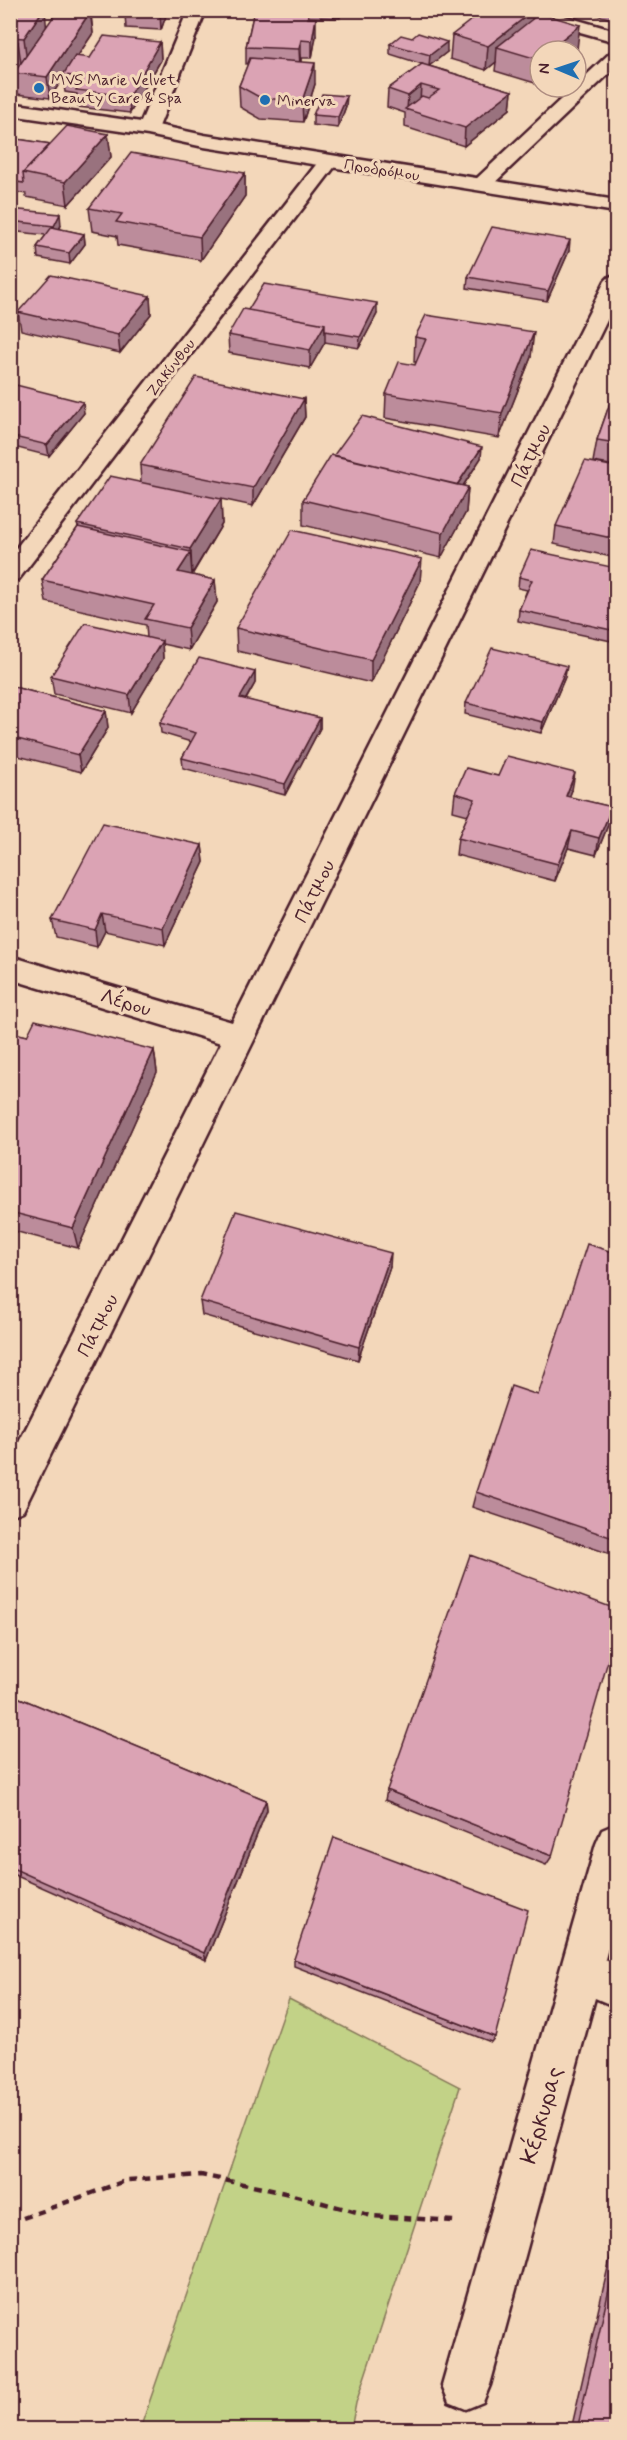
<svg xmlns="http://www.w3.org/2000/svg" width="627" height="2440" font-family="Mynerve,sans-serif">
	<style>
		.green { fill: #c2d287; stroke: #867859; stroke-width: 1.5 }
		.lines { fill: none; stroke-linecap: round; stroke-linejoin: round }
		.minor-casing { stroke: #4a1f2b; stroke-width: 5 }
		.secondary-casing { stroke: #4a1f2b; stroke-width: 5 }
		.path { stroke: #4a1f2b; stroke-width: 4.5; stroke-dasharray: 8 6; stroke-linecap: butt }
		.minor { fill: #f3d7ba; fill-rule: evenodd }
		.secondary { fill: #f3d7ba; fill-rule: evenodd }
		.wall { fill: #bc8c9b; stroke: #4a1f2b; stroke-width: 1.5 }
		.shaded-wall { fill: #99727e; stroke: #4a1f2b; stroke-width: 1.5 }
		.building { fill: #dba3b4; stroke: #4a1f2b; stroke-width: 1.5 }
		.poi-dot { fill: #1f6fb2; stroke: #f3d7ba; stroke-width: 2 }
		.labels { text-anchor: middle; stroke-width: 6; stroke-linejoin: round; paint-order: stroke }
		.far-poi-label { font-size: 16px; fill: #4a1f2b; stroke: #f3d7ba; text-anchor: start }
		.far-street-label { font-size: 16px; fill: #4a1f2b; stroke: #f3d7ba }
		.street-label { font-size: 20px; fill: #4a1f2b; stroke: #f3d7ba }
		.near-street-label { font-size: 24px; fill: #4a1f2b; stroke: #f3d7ba }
	</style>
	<rect width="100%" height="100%" fill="#f3d7ba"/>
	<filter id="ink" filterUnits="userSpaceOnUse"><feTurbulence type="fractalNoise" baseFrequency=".0167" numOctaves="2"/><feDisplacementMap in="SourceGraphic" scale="12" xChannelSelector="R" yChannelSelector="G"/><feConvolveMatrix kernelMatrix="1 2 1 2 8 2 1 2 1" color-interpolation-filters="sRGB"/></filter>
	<g filter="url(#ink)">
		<!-- green -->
		<path class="green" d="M289 1999 460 2087 356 2403 351 2429H140Z"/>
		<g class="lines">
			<defs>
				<path id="minor" d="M188 10H206L158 129 155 133H141L138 129Z
					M513 10H543L616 31V42L516 14Z
					M616 52V67L488 189H474L471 185 474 181 610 53Z
					M329 155 336 157 339 161 336 165 19 579 10 581V556L322 157Z
					M616 275V302L23 1511 10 1516V1460L221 1043 10 979V956L232 1022 605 281 609 277Z
					M616 1824V1918L605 1959 616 1964V2007L595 1998 490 2385 483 2402 466 2409 449 2402 442 2385 596 1844 602 1830Z"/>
				<path id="secondary" d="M10 103 148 123 204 135 616 200V212L204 147 148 135 10 115Z"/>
			</defs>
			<!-- minor casing -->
			<use href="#minor" class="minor-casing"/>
			<!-- secondary casing -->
			<use href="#secondary" class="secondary-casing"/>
			<!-- path -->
			<path class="path" d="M23 2218 128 2180 201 2175 285 2193 372 2216 454 2221"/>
			<!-- minor -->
			<use href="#minor" class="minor"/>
			<!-- secondary -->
			<use href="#secondary" class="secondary"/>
		</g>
		<!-- wall -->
		<path class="wall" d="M10 10 47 27 83 11V10H168L161 30 126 28 125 14 91 13 93 33 77 57 90 58 160 42 161 60 130 113 78 107 77 94 65 92 63 78 50 98 17 94 14 73 10 79Z
			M341 10 340 18 309 17 316 36 312 58H301V62L315 84 303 122 261 119 240 107 239 86 248 64H246V47L254 11Z
			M577 10H616V20Z
			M533 11 532 20 577 49 574 51H540L535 83 495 71 496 62 486 70 450 59 452 35Z
			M390 44 447 52 429 66 512 91 510 109 464 146 405 127V113L387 107 388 89 422 64 390 54Z
			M346 106 338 128 313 125V115Z
			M108 134 111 157 68 205 26 197V194L10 191V138L51 144Z
			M245 173V196L201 260 118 245 117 236 92 231 89 208Z
			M10 209 61 225 60 229 84 234 85 244 70 264 38 258 37 247 46 235 10 231Z
			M569 251 547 301 467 288 468 277Z
			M150 296 151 314 120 353 21 330 18 312Z
			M248 310 377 314 359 348 325 342 310 368 229 353 228 335Z
			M415 337 531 357 499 438 385 418 386 394 415 365 416 362H414Z
			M616 386V466L593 462 597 440Z
			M10 391 84 413 49 456 10 446Z
			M304 399 305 417 253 506 221 499 222 524 192 575 215 580 217 602 189 650 162 644 163 659 131 713 54 694 51 676 147 638 146 625 46 602 42 580 78 527 77 524 141 482 140 465Z
			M334 456 481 458 463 486 468 487 466 512 441 558 303 525V500Z
			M616 467V558L554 544 556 526Z
			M616 568V642L518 621 519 610 527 590 518 588 519 577Z
			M420 582 371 683 237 651 236 628Z
			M255 672V683L246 700 320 718V728L285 795 183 768 182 758 191 742 161 733 160 723Z
			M565 677 541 733 465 714 466 703Z
			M10 686 106 711 108 728 81 772 10 754Z
			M498 776 572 790 569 797 612 807 608 825 596 855 568 848 555 881 456 855 458 838 468 815 453 811 455 793Z
			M202 845 204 862 165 945 105 931 97 947 56 937 52 920Z
			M10 1032 27 1036 154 1050 157 1072 78 1248 10 1230Z
			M616 1253V1556L472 1507 476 1492 538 1395Z
			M390 1267 358 1360 202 1315 200 1301Z
			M10 1694 266 1800 267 1810 206 1960 10 1873Z
			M387 1790 552 1856 546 1865 385 1800Z
			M294 1959 495 2037 491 2042 294 1966Z
			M616 2232V2430H571Z"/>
		<!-- shaded-wall -->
		<path class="shaded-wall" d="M43 10H45L47 33 27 62 24 38Z
			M161 10H168L161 30 160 12Z
			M533 11 530 34 497 47 496 62 486 70 488 46Z
			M90 12 93 33 65 75H63V78L50 98 47 77Z
			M316 18V36L312 58V41Z
			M580 25 577 49 574 51H547Z
			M301 40V58L300 67 299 49Z
			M18 42 21 63 10 79V54Z
			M160 42 161 60 130 113 129 96Z
			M447 42V52L429 66 430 55Z
			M540 56V78L535 83 537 59Z
			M315 63V84L303 122 302 101Z
			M421 85 420 102 407 110 408 96Z
			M512 91 510 109 464 146 465 128Z
			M347 96 346 106 338 128V117Z
			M108 134 111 157 68 205 65 182Z
			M245 173V196L201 260 200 237Z
			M60 214 61 225 56 236 54 226Z
			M84 234 85 244 70 264 69 253Z
			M570 240 569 251 547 301 548 291Z
			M150 296 151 314 120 353 118 335Z
			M377 303V314L359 348 360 337Z
			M325 324V342L310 368V350Z
			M534 332 531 357 499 438 502 413Z
			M304 399 305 417 253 506V488Z
			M83 402 84 413 49 456 47 445Z
			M482 447 481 458 455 498 456 487Z
			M468 487 466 512 441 558 443 533Z
			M221 499 222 524 192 574 190 549Z
			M191 552 192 574 180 594 178 572Z
			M422 559 420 582 371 683V660Z
			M215 580 217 602 189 650 187 628Z
			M162 641 163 659 131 713 129 695Z
			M567 666 565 677 541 733 543 722Z
			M255 672V683L240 709V698Z
			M106 711 108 728 81 772 78 755Z
			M320 718V728L285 795V784Z
			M575 773 572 790 563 814 566 796Z
			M612 807 608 825 596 855 599 838Z
			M572 831 568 848 555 881 558 864Z
			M202 845 204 862 165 945 163 928Z
			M102 914 105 931 97 947 95 930Z
			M154 1050 157 1072 78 1248 73 1228Z
			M391 1253 390 1267 358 1360 359 1347Z
			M266 1800 267 1810 206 1960 204 1953Z"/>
		<!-- building -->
		<path class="building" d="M10 10H43L24 38 10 37Z
			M58 10H75L90 12 47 77 14 73Z
			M125 10H161L160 12Z
			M484 10H532L533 11 488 46 452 35Z
			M254 11 309 13 308 18H316L312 41 301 40 299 49 246 47Z
			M540 13 580 25 547 51H540V56L537 59 497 47Z
			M418 33 447 42 430 55 390 44 401 35 412 38Z
			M104 36 160 42 129 96 76 90 84 77 63 75 75 56 90 58Z
			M10 41 18 42 10 54Z
			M250 58 315 63 302 101 261 98 239 86Z
			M422 64 512 91 465 128 405 109 422 96 428 98 439 90 421 85 408 96 388 89Z
			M322 94 347 96 338 117 313 115Z
			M67 126 108 134 65 182 23 173Z
			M10 138 51 144 23 173 24 183 10 181Z
			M131 153 245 173 200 237 116 222 122 214 89 208Z
			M10 209 60 214 54 226 10 221Z
			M52 227 84 234 69 253 37 247Z
			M492 227 570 240 548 291 468 277Z
			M51 275 150 296 118 335 18 312Z
			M264 284 377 303 360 337 325 331V324L248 310Z
			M243 309 325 324 310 350 228 335Z
			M426 315 534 332 502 413 386 394 399 362 415 365 426 339 415 337Z
			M196 377 304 399 253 488 140 465Z
			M16 385 83 402 47 445 10 436V391Z
			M616 386V443L597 440Z
			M362 416 482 447 457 485 334 455Z
			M331 455 468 487 443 533 303 500Z
			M585 461 616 467V539L556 526Z
			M110 476 221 499 190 549 77 524Z
			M78 527 191 552 178 572 215 580 187 628 145 619 154 605 42 580Z
			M292 530 422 559 371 660 236 628Z
			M531 550 616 568V631L519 610 532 580 519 577Z
			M85 623 162 641 129 695 51 676Z
			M492 648 567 666 543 722 466 703Z
			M199 658 255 672 240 698 320 718 285 784 182 758 196 733 160 723Z
			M10 686 106 711 78 755 10 737Z
			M507 756 575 773 566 796 612 807 599 838 572 831 558 864 458 838 475 799 455 793 466 768 498 776Z
			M103 823 202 845 163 928 102 914 95 930 52 920Z
			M35 1020 154 1050 73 1228 10 1212V1150L12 1148 10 1147V1032L27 1036Z
			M236 1211 391 1253 359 1347 200 1301Z
			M587 1244 616 1253V1539L476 1492 511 1386 538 1395Z
			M470 1555 616 1609V1633L552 1856 387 1790Z
			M10 1694 266 1800 204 1953 10 1867Z
			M334 1837 528 1910 495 2037 294 1959Z
			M616 2259V2430H577Z"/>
	</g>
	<!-- markers -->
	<g class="poi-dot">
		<circle cx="39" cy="88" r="6"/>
		<circle cx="265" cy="100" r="6"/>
	</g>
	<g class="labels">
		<!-- far-poi labels -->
		<g class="far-poi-label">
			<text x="51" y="85">MVS Marie Velvet<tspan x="51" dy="18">Beauty Care &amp; Spa</tspan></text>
			<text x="277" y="106">Minerva</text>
		</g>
		<!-- far-street labels -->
		<g class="far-street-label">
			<text transform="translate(382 169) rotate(9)" y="6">Προδρόμου</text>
			<text transform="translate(170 367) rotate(-52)" y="6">Ζακύνθου</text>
		</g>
		<!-- street labels -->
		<g class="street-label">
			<text transform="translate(530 455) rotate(-64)" y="7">Πάτμου</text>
			<text transform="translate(314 891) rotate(-64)" y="7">Πάτμου</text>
			<text transform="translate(126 1002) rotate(17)" y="7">Λέρου</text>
			<text transform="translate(97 1325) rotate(-63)" y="7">Πάτμου</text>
		</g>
		<!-- near-street labels -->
		<g class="near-street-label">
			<text transform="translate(541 2115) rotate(-74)" y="8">Κέρκυρας</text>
		</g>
	</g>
	<!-- margin -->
	<rect width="627" height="2440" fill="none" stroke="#f3d7ba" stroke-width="36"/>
	<rect x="18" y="18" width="591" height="2404" fill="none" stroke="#4a1f2b" stroke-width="2" filter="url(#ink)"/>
	<!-- north arrow -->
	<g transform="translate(558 69) rotate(272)"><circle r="28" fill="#f3d7ba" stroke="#af8d81" stroke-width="1.5"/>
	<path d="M0-4.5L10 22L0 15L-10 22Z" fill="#1f6fb2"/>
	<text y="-9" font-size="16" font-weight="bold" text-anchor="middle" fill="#4a1f2b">N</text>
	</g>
</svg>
